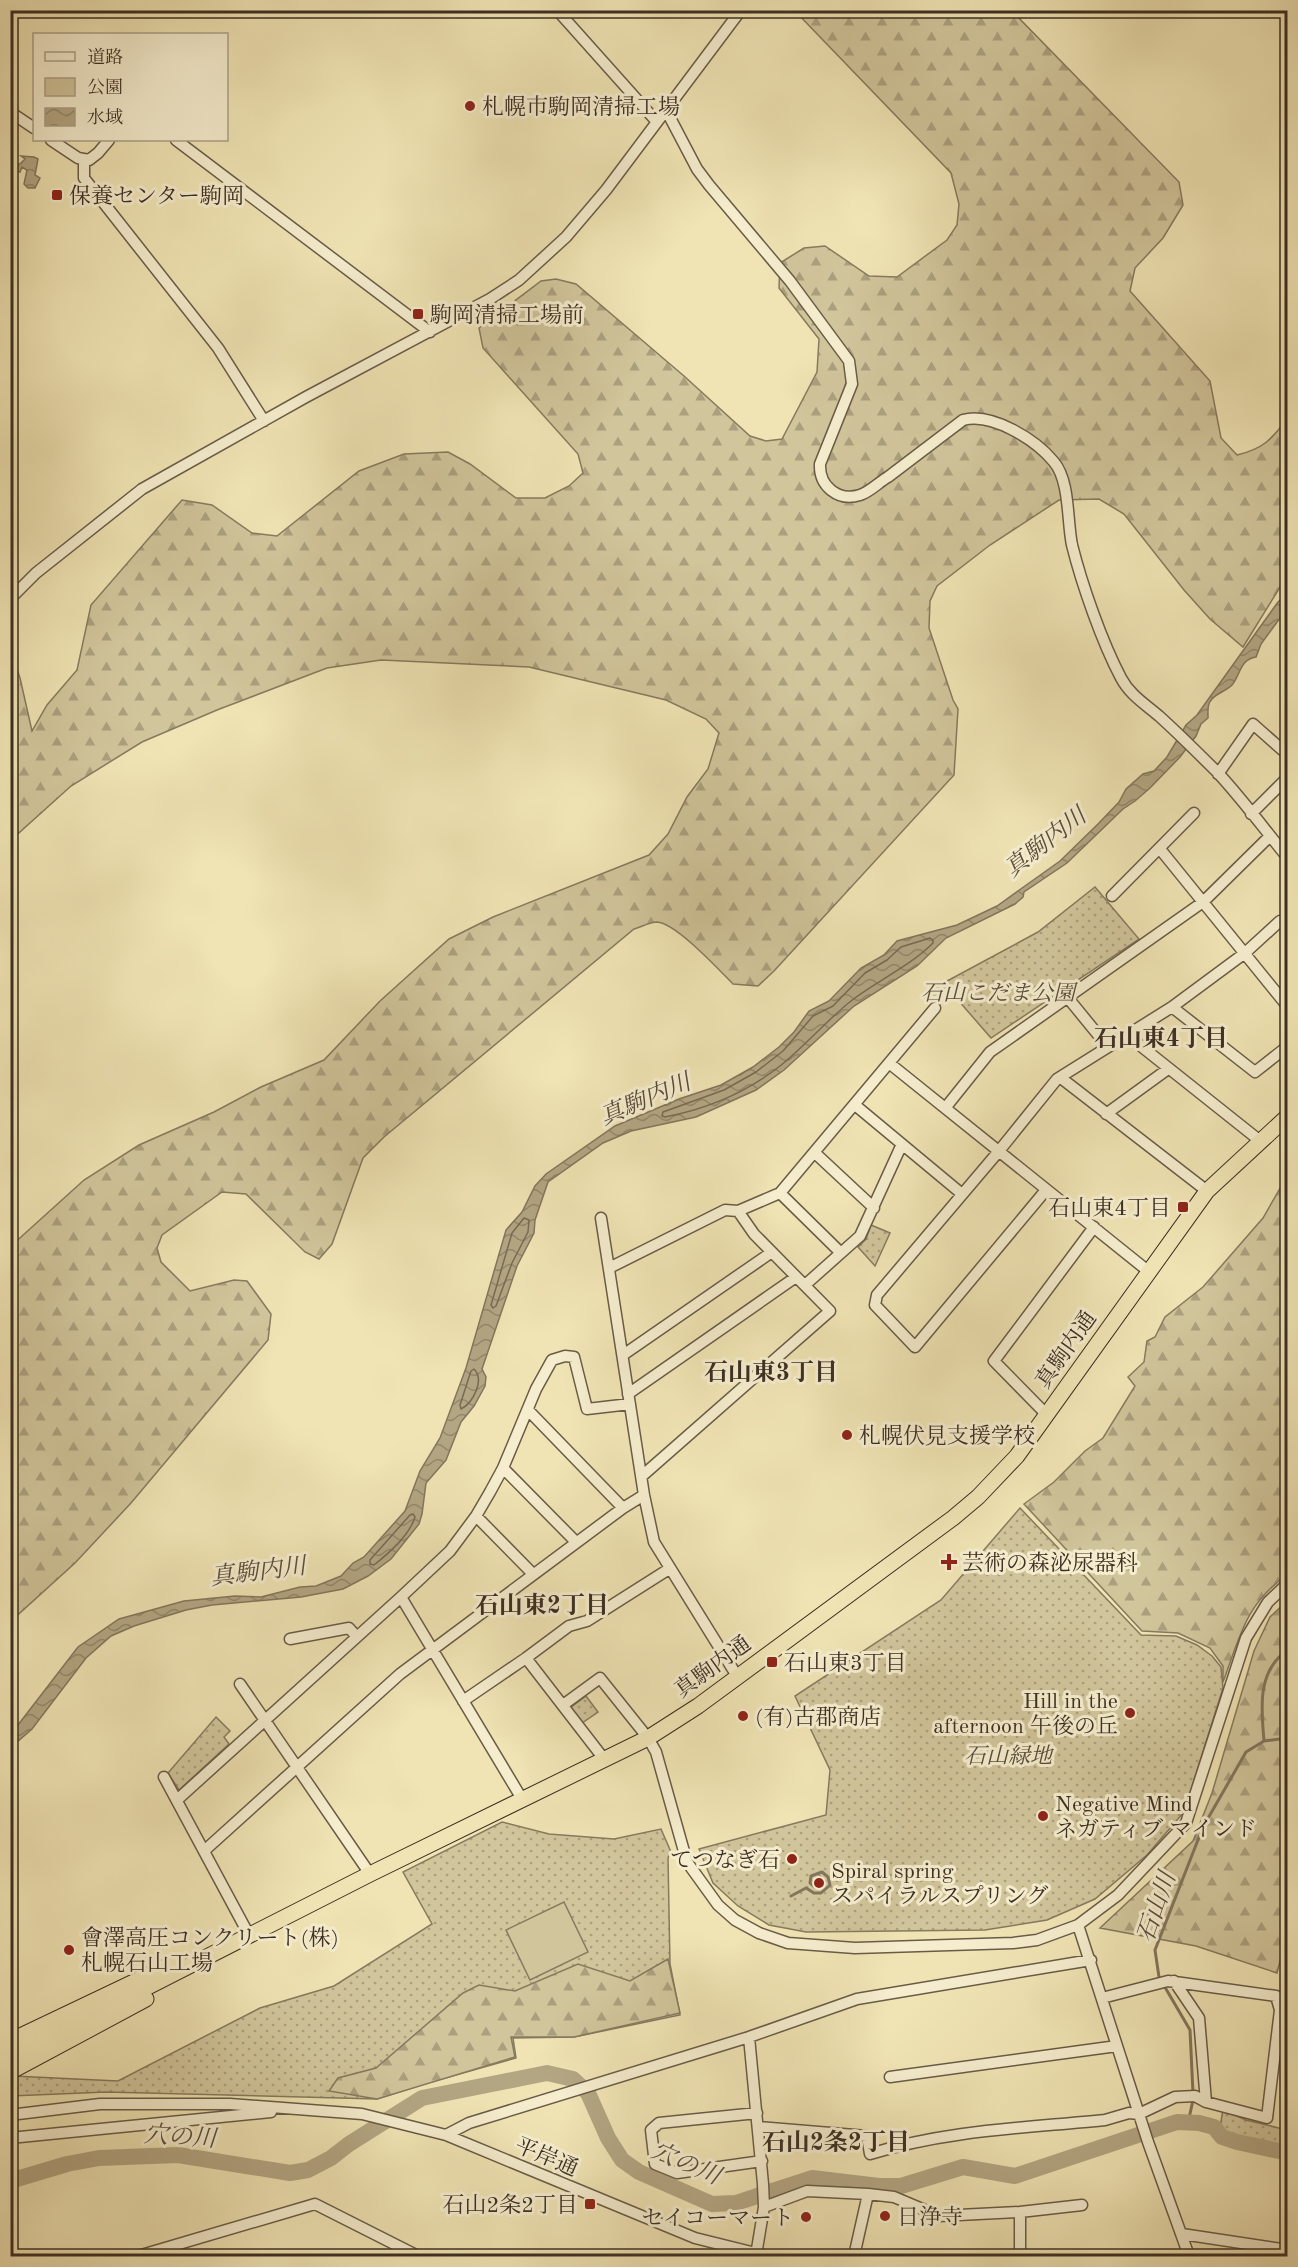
<svg xmlns="http://www.w3.org/2000/svg" width="1298" height="2267" font-family="'Old Standard TT','Noto Serif JP',serif">
	<style>
		.green { fill: url(#green-dots); stroke: #867a5f; stroke-width: 1.5 }
		.forest { fill: url(#forest-firs); stroke: #867a5f; stroke-width: 1.5 }
		.pitch { fill: #d1c59b; stroke: #867a5f; stroke-width: 1.5 }
		.water { fill: url(#water-waves); stroke: #83765d; stroke-width: 1.5 }
		.lines { fill: none; stroke-linecap: round; stroke-linejoin: round }
		.shore { stroke: #786a53; stroke-width: 1.5 }
		.stream { stroke: #83765d; stroke-width: 3 }
		.river { stroke: #b3a683; stroke-width: 16 }
		.minor-casing { stroke: #695c47; stroke-width: 13 }
		.highway-casing { stroke: #3c2f23; stroke-width: 17 }
		.minor { stroke: #f5edce; stroke-width: 10 }
		.highway { stroke: #f0e4b4; stroke-width: 15 }
		.poi-dot { fill: #8f2418; stroke: #f5edce; stroke-width: 2 }
		.labels { text-anchor: middle; stroke-width: 6; stroke-linejoin: round; paint-order: stroke }
		.poi-label { font-size: 22px; fill: #3c2f23; stroke: #f5edce; text-anchor: start }
		.park-label { font-size: 22px; font-style: italic; fill: #5a4d3b; stroke: #f5edce }
		.street-label { font-size: 22px; fill: #3c2f23; stroke: #f5edce }
		.water-label { font-size: 24px; font-style: italic; fill: #5a4d3b; stroke: #f5edce }
		.neighbourhood-label { font-size: 24px; font-weight: bold; fill: #3c2f23; stroke: #f5edce }
	</style>
	<defs>
		<pattern id="green-dots" width="8" height="8" patternUnits="userSpaceOnUse" patternTransform="scale(1.5)"><rect width="8" height="8" fill="#d1c59b"/><path d="M2 2h.1M6 6h.1" fill="none" stroke="#aba07e" stroke-width="1.8" stroke-linecap="round"/></pattern>
		<pattern id="forest-firs" width="22" height="20" patternUnits="userSpaceOnUse" patternTransform="scale(1.5)"><rect width="22" height="20" fill="#d1c59b"/><path d="M5 1l3.5 6h-7zM16 11l3.5 6h-7z" fill="#aba07e"/></pattern>
		<pattern id="water-waves" width="16" height="10" patternUnits="userSpaceOnUse" patternTransform="scale(1.5)"><rect width="16" height="10" fill="#b3a683"/><path d="M0 5q4-4 8 0t8 0" fill="none" stroke="#93886b"/></pattern>
	</defs>
	<rect width="100%" height="100%" fill="#f0e4b4"/>
	<filter id="stains"><feTurbulence type="fractalNoise" baseFrequency=".00333" numOctaves="4"/><feColorMatrix values="0 0 0 0 .2 0 0 0 0 .09 0 0 0 0 .02 0 0 0 .5 -.17"/></filter>
	<radialGradient id="worn" r=".72"><stop offset=".6" stop-color="#630" stop-opacity="0"/><stop offset="1" stop-color="#630" stop-opacity=".3"/></radialGradient>
	<!-- green -->
	<path class="green" d="M1095 887 1139 939 991 1038 958 1000 931 1001 923 994 1038 932Z
		M871 1225 890 1233 875 1266 858 1247 866 1239Z
		M1020 1508 1141 1635 1176 1636 1197 1645 1212 1656 1221 1667 1223 1688 1184 1812 1147 1855 1095 1899 1047 1920 985 1930 806 1932 769 1925 738 1906 713 1883 699 1849 826 1815 830 1770 795 1696 941 1600Z
		M586 1696 598 1712 582 1723 570 1708Z
		M216 1717 230 1731 224 1737 229 1744 179 1790 168 1773Z
		M502 1822 549 1834 614 1839 661 1829 671 1852 668 1858 670 1964 680 2015 574 2037 513 2038 516 2058 424 2084 377 2099 106 2092 11 2096 10 2078 13 2076 118 2081 260 2008 334 1986 432 1924 403 1872Z
		M1223 2110 1246 2120 1287 2130V2147L1242 2141 1219 2132Z"/>
	<!-- forest -->
	<path class="forest" d="M795 11H1012L1179 182 1183 205 1163 238 1135 268 1130 291 1210 381 1221 438 1237 455C1263 449 1272 439 1287 419V571L1282 584 1243 647 1210 619 1184 590 1124 514 1099 499 1059 500 990 545 937 586 930 601 929 628 953 700 958 709 954 775 774 971 758 986 733 984C719 970 676 923 657 922 650 922 641 927 634 929L384 1137 363 1158 332 1244 319 1259 305 1252 246 1194 222 1192 162 1235 157 1248 161 1262 190 1291 234 1280 247 1281 271 1314 268 1340 131 1503 75 1563 11 1621V1246L84 1180 139 1145 214 1112 261 1087 324 1060 380 1001 449 939 493 917 649 855 668 834 687 797 708 769 719 733 706 719 666 700 529 667 381 660 327 668 217 710 142 742 71 786 11 840 10 649 20 678 32 731 47 705 77 670 91 605 182 500 212 505 252 533 277 536 359 471 404 454 448 452 470 464 516 498H545L569 486 583 473 578 454 483 348 479 328 541 281 556 279 576 284 684 376 750 436 766 441 782 439 817 372 819 339 779 288 780 263 804 248 825 246 869 276 897 277 947 240 957 225 959 204 951 173Z
		M1287 1176V1575C1245 1604 1240 1637 1223 1682V1666L1210 1648 1178 1633 1142 1631 1024 1504 1054 1482 1085 1451 1103 1438 1135 1386 1128 1377 1144 1362 1147 1341 1155 1337 1165 1317 1203 1287 1263 1218Z
		M1287 1601 1288 1869 1282 1900 1287 1910V1934L1277 1973 1196 1946 1100 1928 1193 1841 1212 1793 1254 1651 1270 1617Z
		M668 1959 680 2013 574 2037H511L515 2057 377 2099 329 2091 338 2078 376 2068 463 1993 479 1985 515 1991 578 1964 630 1981Z"/>
	<!-- pitch -->
	<path class="pitch" d="M564 1902 588 1952 530 1980 506 1930Z"/>
	<!-- water -->
	<path class="water" d="M21 156 34 157 38 159 35 175 40 178 35 188H28L24 184 27 170 22 167 20 172 17 171 18 166 11 171V163L20 164 25 159Z
		M1287 594V611L1283 614 1261 644 1256 657C1240 659 1240 676 1232 685 1226 691 1217 693 1212 699 1207 704 1208 711 1208 718L1201 724 1196 736 1180 757 1150 788 1135 801 1123 809 1067 863 1024 892 1023 897 1015 904 946 938 917 966 854 1006 784 1070 756 1090 696 1117 631 1131 603 1143 548 1182 535 1220 534 1233 517 1266 482 1369 486 1377 485 1386 474 1406 461 1422 446 1460 426 1483 422 1514 419 1524 391 1559 368 1576 343 1589 301 1597 212 1605 186 1610 134 1626 111 1636 86 1658 32 1729 16 1743 11 1755V1734L78 1647 119 1619 184 1601 235 1596 261 1597 300 1587 316 1586 341 1576 353 1563 364 1557 405 1511 420 1471 440 1438 466 1368 506 1230 522 1212 535 1186 546 1174 615 1126 679 1099 721 1085 753 1067 779 1047 794 1032 809 1011 829 1001 861 968 884 955 897 941 957 925 997 906 1060 861 1098 824 1119 802 1126 789 1143 774 1154 771 1167 757 1186 725 1197 715 1278 602Z"/>
	<g class="lines">
		<!-- shore -->
		<path class="shore" d="M930 938 933 940V943C909 967 878 980 851 1001 826 1021 805 1046 780 1066 747 1092 706 1109 665 1117L662 1116 663 1112 724 1090 756 1072 783 1051 813 1016 833 1006 865 973 887 960 901 947Z
			M524 1218 529 1220 528 1232 512 1263 496 1306 493 1308 491 1305 512 1233Z
			M474 1369C485 1380 473 1403 461 1409L460 1405 471 1371Z
			M413 1514 415 1517C409 1536 389 1553 374 1565L370 1564V1560L410 1515Z"/>
		<!-- stream -->
		<path class="stream" d="M1264 1741C1261 1708 1257 1670 1288 1650
			M791 1896 806 1888 814 1893H821L830 1885 828 1877 822 1872 811 1876 810 1883 815 1887H820L824 1882 820 1877 815 1880 817 1883 820 1881 819 1882
			M1193 2093 1190 2030 1159 1977 1155 1950 1203 1827 1246 1752 1264 1741 1288 1738
			M1188 2123 1193 2100"/>
		<!-- river -->
		<path class="river" d="M10 2181 67 2164 99 2158 178 2155 290 2173 308 2170 331 2158 349 2144 422 2098 547 2073 573 2079 588 2093 608 2138 622 2160 639 2172 712 2204 736 2203 812 2178 879 2186H901L963 2167 1015 2176 1177 2122 1199 2123 1214 2127 1222 2137 1237 2142 1288 2153"/>
		<defs>
			<path id="minor" d="M557 10 657 122
				M666 110 697 169 709 185 790 281 849 361 852 384 820 464C819 486 838 502 860 495 870 492 879 482 888 477 913 458 938 439 963 420 992 412 1036 440 1054 462 1070 481 1067 521 1072 545 1082 585 1102 642 1121 678 1130 695 1145 704 1159 716 1179 734 1199 754 1218 773 1243 800 1265 830 1288 858
				M10 112 34 128
				M51 140 78 158 89 160 98 153 109 140
				M176 140 430 332
				M84 160V178L218 348 264 421
				M10 599 36 573 142 489 306 397 490 299 519 280 566 237 606 190 741 10
				M1218 774 1253 724 1288 755
				M1251 814 1288 777
				M1160 849 1288 1007
				M1112 896 1194 813
				M1068 998 1108 1047
				M1172 1007 1255 1072 1288 1046
				M1127 1035 1259 1140
				M889 1063 1148 1271
				M1061 1078 1207 1191
				M855 1105 962 1194
				M946 1107 990 1052 1203 902 1270 836
				M1106 1114 1168 1069
				M815 1153 874 1208
				M1046 1190 915 1347 875 1305 877 1295 999 1151 1057 1079 1172 1007 1245 953 1280 921
				M780 1193 841 1253
				M601 1218 644 1495 654 1542 737 1676
				M609 1268 725 1210 738 1211 780 1193 935 1008
				M805 1285 860 1236 902 1144
				M623 1355 772 1252
				M628 1394 796 1277
				M528 1410 623 1508
				M1046 1414 994 1361 1094 1227
				M503 1468 576 1542
				M642 1476 830 1311 754 1234 738 1211
				M476 1516 533 1574
				M401 1597 522 1799
				M290 1639 349 1628 357 1637
				M526 1658 604 1759
				M240 1684 370 1874
				M463 1701 526 1658 569 1626 587 1621 669 1569
				M563 1705 600 1678 648 1738 656 1752 687 1862 718 1905 735 1920 759 1933 788 1943 855 1948 1013 1943 1037 1940 1078 1925 1118 1895 1186 1823 1246 1638 1268 1602 1288 1583
				M164 1777 249 1935
				M177 1800 401 1597 450 1551 476 1516 490 1492 503 1468 536 1389 552 1360 565 1356 574 1357 587 1409 630 1404
				M204 1851 400 1674 623 1508 644 1495
				M1078 1925 1148 2142 1189 2256
				M1174 1981 1199 2018 1206 2102
				M749 2037 763 2184 764 2207 756 2255
				M890 2077 1117 2046
				M757 2113 659 2123 651 2130 655 2164 677 2173 762 2161
				M10 2115 100 2104H230L362 2114 446 2135 695 2238 767 2256
				M758 2127 867 2136 870 2154C946 2130 1026 2128 1105 2120L1129 2113 1139 2114 1175 2097 1195 2096 1206 2102 1267 2118 1280 2010 1276 1996 1168 1981 1102 1998
				M446 2135 469 2123 749 2037 857 1999 1091 1960
				M10 2138 271 2112
				M764 2207 807 2191 868 2194
				M1020 2212 1082 2205
				M1182 2234 1288 2250
				M138 2256 315 2204 418 2256
				M854 2256 868 2194 894 2197 939 2216 1020 2212V2256"/>
			<path id="highway" d="M10 2041 178 1961
				M10 2057 370 1874 648 1738 698 1706 953 1518 978 1497 1017 1456 1207 1191 1288 1116
				M10 2072 146 1999"/>
		</defs>
		<!-- minor casing -->
		<use href="#minor" class="minor-casing"/>
		<!-- highway casing -->
		<use href="#highway" class="highway-casing"/>
		<!-- minor -->
		<use href="#minor" class="minor"/>
		<!-- highway -->
		<use href="#highway" class="highway"/>
	</g>
	<!-- markers -->
	<g class="poi-dot">
		<circle cx="470" cy="106" r="6"/>
		<rect x="51" y="189" width="12" height="12" rx="3"/>
		<rect x="412" y="308" width="12" height="12" rx="3"/>
		<rect x="1177" y="1201" width="12" height="12" rx="3"/>
		<circle cx="847" cy="1435" r="6"/>
		<path d="M946 1553h6v6h6v6h-6v6h-6v-6h-6v-6h6z"/>
		<rect x="766" y="1656" width="12" height="12" rx="3"/>
		<circle cx="1130" cy="1713" r="6"/>
		<circle cx="743" cy="1716" r="6"/>
		<circle cx="1043" cy="1816" r="6"/>
		<circle cx="792" cy="1859" r="6"/>
		<circle cx="819" cy="1883" r="6"/>
		<circle cx="69" cy="1950" r="6"/>
		<rect x="584" y="2198" width="12" height="12" rx="3"/>
		<circle cx="885" cy="2216" r="6"/>
		<circle cx="806" cy="2217" r="6"/>
	</g>
	<g class="labels">
		<!-- poi labels -->
		<g class="poi-label">
			<text x="482" y="114">札幌市駒岡清掃工場</text>
			<text x="69" y="203">保養センター駒岡</text>
			<text x="430" y="322">駒岡清掃工場前</text>
			<text x="1171" y="1215" text-anchor="end">石山東4丁目</text>
			<text x="859" y="1443">札幌伏見支援学校</text>
			<text x="962" y="1570">芸術の森泌尿器科</text>
			<text x="784" y="1670">石山東3丁目</text>
			<text x="1118" y="1708" text-anchor="end">Hill in the<tspan x="1118" dy="25">afternoon 午後の丘</tspan></text>
			<text x="755" y="1724">(有)古郡商店</text>
			<text x="1055" y="1811">Negative Mind<tspan x="1055" dy="25">ネガティブ マインド</tspan></text>
			<text x="780" y="1867" text-anchor="end">てつなぎ石</text>
			<text x="831" y="1878">Spiral spring<tspan x="831" dy="25">スパイラルスプリング</tspan></text>
			<text x="81" y="1945">會澤高圧コンクリート(株)<tspan x="81" dy="25">札幌石山工場</tspan></text>
			<text x="578" y="2212" text-anchor="end">石山2条2丁目</text>
			<text x="897" y="2224">日浄寺</text>
			<text x="794" y="2225" text-anchor="end">セイコーマート</text>
		</g>
		<!-- park labels -->
		<g class="park-label">
			<text x="998" y="1000">石山こだま公園</text>
			<text x="1008" y="1763">石山緑地</text>
		</g>
		<!-- street labels -->
		<g class="street-label">
			<text transform="translate(1065 1349) rotate(-55)" y="8">真駒内通</text>
			<text transform="translate(712 1666) rotate(-36)" y="8">真駒内通</text>
			<text transform="translate(547 2156) rotate(23)" y="8">平岸通</text>
		</g>
		<!-- water labels -->
		<g class="water-label">
			<text transform="translate(1045 842) rotate(-38)" y="8">真駒内川</text>
			<text transform="translate(645 1099) rotate(-23)" y="8">真駒内川</text>
			<text transform="translate(258 1571) rotate(-7)" y="8">真駒内川</text>
			<text transform="translate(1156 1907) rotate(-71)" y="8">石山川</text>
			<text transform="translate(180 2136) rotate(4)" y="8">穴の川</text>
			<text transform="translate(686 2163) rotate(23)" y="8">穴の川</text>
		</g>
		<!-- neighbourhood labels -->
		<g class="neighbourhood-label">
			<text x="1161" y="1046">石山東4丁目</text>
			<text x="771" y="1380">石山東3丁目</text>
			<text x="542" y="1613">石山東2丁目</text>
			<text x="836" y="2150">石山2条2丁目</text>
		</g>
	</g>
	<!-- margin -->
	<rect width="1298" height="2267" fill="none" stroke="#f0e4b4" stroke-width="36"/>
	<rect x="12" y="12" width="1274" height="2243" fill="none" stroke="#3c2f23" stroke-width="3"/>
	<rect x="18" y="18" width="1262" height="2231" fill="none" stroke="#3c2f23" stroke-width="1.5"/>
	<!-- legend -->
	<rect x="33" y="33" width="195" height="108" fill="#f5edce" stroke="#aba18a" stroke-width="1.5"/>
	<rect x="45" y="52" width="30" height="9" fill="#f5edce" stroke="#aba18a" stroke-width="1.5"/>
	<text x="87" y="63" font-size="18" fill="#3c2f23">道路</text>
	<rect x="45" y="78" width="30" height="18" fill="#d1c59b" stroke="#aba18a" stroke-width="1.5"/>
	<text x="87" y="93" font-size="18" fill="#3c2f23">公園</text>
	<rect x="45" y="108" width="30" height="18" fill="url(#water-waves)" stroke="#aba18a" stroke-width="1.5"/>
	<text x="87" y="123" font-size="18" fill="#3c2f23">水域</text>
	<rect width="100%" height="100%" filter="url(#stains)"/>
	<rect width="100%" height="100%" fill="url(#worn)"/>
</svg>
